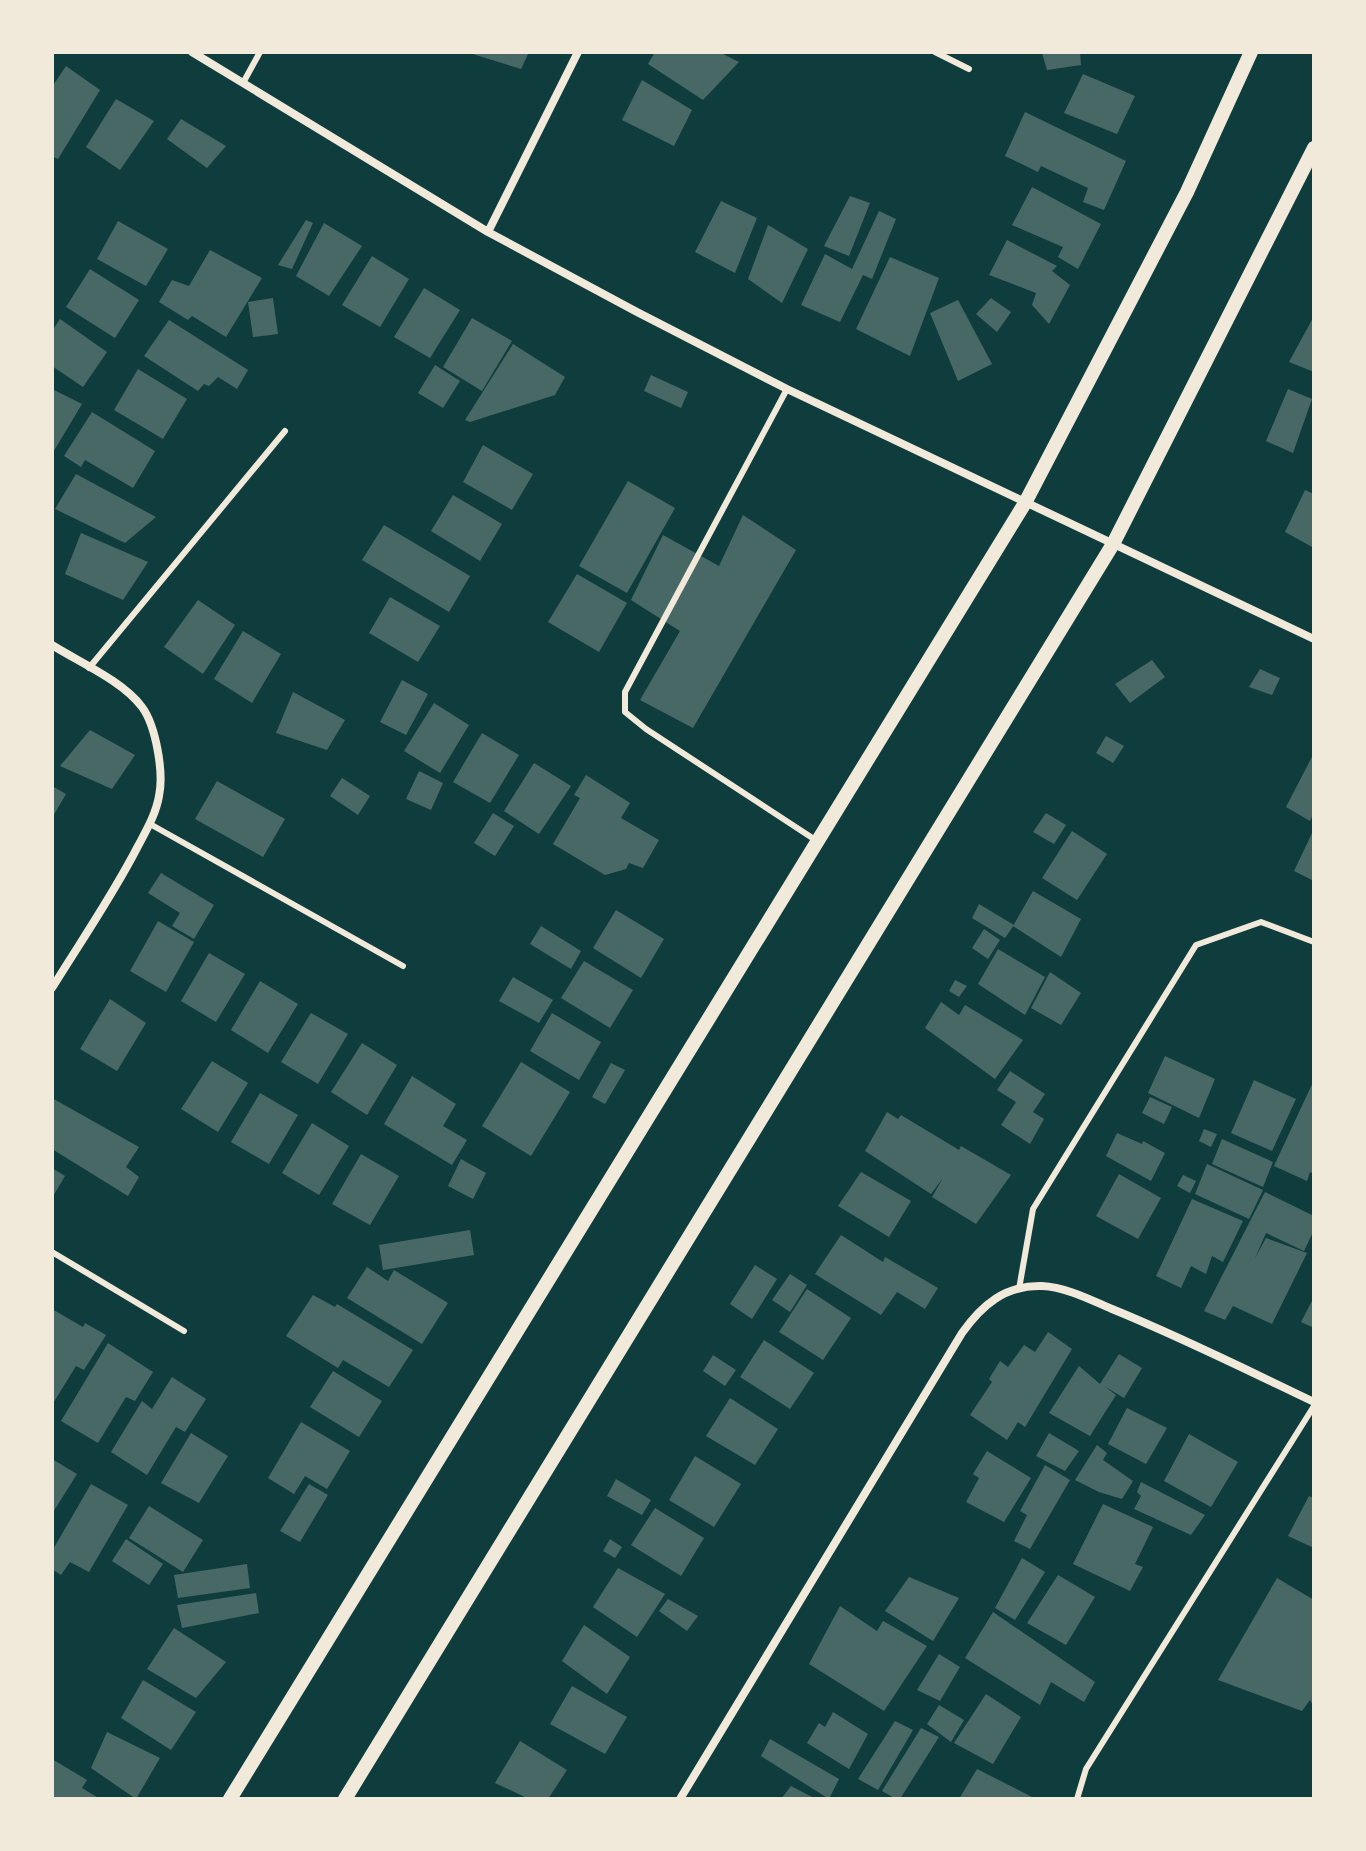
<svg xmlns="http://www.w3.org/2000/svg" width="1366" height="1851" font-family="Overpass,sans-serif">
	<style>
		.building { fill: #486865 }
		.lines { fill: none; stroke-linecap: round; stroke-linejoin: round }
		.service { stroke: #f1e9da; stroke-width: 6 }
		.minor { stroke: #f1e9da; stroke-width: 8 }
		.tertiary { stroke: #f1e9da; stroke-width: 14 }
	</style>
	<rect width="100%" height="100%" fill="#0f3d3e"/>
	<!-- building -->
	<path class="building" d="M466 52H529L521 69Z
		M655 52H719L739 62 703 100 648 64Z
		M1080 52 1081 65 1047 70 1042 53Z
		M66 66 100 90 58 159 52 156V87Z
		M1083 74 1135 96 1117 134 1064 113Z
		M642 80 692 110 674 146 622 120Z
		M116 99 154 121 120 170 86 147Z
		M1025 112 1126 161 1104 210 1083 202 1088 188 1041 166 1038 172 1005 156Z
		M181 119 226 146 207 168 167 139Z
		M1032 187 1101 224 1078 269 1058 257 1063 247 1012 225Z
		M850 196 870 203 849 256 824 246Z
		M721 201 757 218 735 273 695 252Z
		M879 211 896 219 872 279 863 275 840 322 801 305 825 254 852 269Z
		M306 220 313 223 292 269 278 265Z
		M118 221 168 249 146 286 97 259Z
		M324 223 362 246 329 296 296 276Z
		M768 225 808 249 782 303 748 279Z
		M1007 240 1057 266 1052 271 1070 285 1049 324 1032 305 1036 293 989 275Z
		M210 250 262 278 226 337 192 316 188 320 159 302 172 280 189 286Z
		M372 256 409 279 380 327 342 305Z
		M890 257 939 278 910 356 856 329Z
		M90 269 139 300 115 338 66 307Z
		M424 288 460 310 430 358 394 337Z
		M273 298 278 334 253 337 248 302Z
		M991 298 1011 312 997 332 976 314Z
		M958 300 992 364 958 381 930 313Z
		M1314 316V372L1289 362Z
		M472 318 512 341 482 391 443 367Z
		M60 319 107 352 83 387 52 366V331Z
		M169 320 248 370 237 389 218 377 209 386 204 384 198 391 144 356Z
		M513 344 565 377 555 395 470 422 465 420Z
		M435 365 460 381 443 408 418 393Z
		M138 369 187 399 163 439 114 410Z
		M651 375 688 392 681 408 644 391Z
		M52 389 82 404 52 454Z
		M1288 389 1312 399 1293 453 1266 441Z
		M92 412 155 451 133 488 85 460 81 467 64 456Z
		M483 445 533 474 512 510 463 482Z
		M76 474 156 517 125 543 55 509Z
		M628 481 675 508 627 593 579 566Z
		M1305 490 1314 494V548L1285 532Z
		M453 495 502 524 480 561 431 531Z
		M743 515 796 550 693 728 640 700 680 631 631 600 663 535 719 566Z
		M384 525 470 576 449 612 362 560Z
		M81 533 148 562 123 600 65 574Z
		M577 574 627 603 599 652 548 622Z
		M390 597 440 626 418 662 369 633Z
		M198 600 235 625 203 674 164 647Z
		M243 631 281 654 252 703 214 679Z
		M1152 660 1165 677 1130 703 1115 684Z
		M1260 669 1280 678 1272 695 1249 687Z
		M402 680 428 694 406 735 380 722Z
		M293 692 345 720 327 750 276 733Z
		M434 703 469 725 440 773 404 751Z
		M90 730 135 755 112 789 60 766Z
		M482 733 519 755 490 803 453 782Z
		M1106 736 1124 746 1113 763 1096 753Z
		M1314 753V812L1310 821 1286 807Z
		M534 763 571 786 539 834 504 811Z
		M419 771 443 783 431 810 406 799Z
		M586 775 630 803 621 818 659 840 643 868 629 863 626 869 605 875 553 844 580 798 574 795Z
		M342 778 370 796 358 815 330 796Z
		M217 781 285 819 263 857 195 819Z
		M52 786 66 794 52 818Z
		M493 813 514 826 495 856 474 843Z
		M1046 813 1066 825 1054 844 1033 832Z
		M1314 829V881L1294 871Z
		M1072 831 1107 854 1077 900 1042 878Z
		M161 873 214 905 194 939 172 926 180 913 148 893Z
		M1033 891 1081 919 1061 957 1013 926Z
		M979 904 1014 925 1005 938 972 918Z
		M616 910 664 939 641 978 593 948Z
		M158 921 194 942 166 992 130 971Z
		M541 926 581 951 571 969 530 944Z
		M984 929 1000 940 988 959 972 948Z
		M998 949 1045 977 1025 1015 978 984Z
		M209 953 245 974 216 1022 181 1001Z
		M584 961 633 990 610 1028 561 998Z
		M1050 972 1081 993 1061 1025 1031 1008Z
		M513 977 553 1000 539 1023 499 1001Z
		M955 980 967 986 959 997 949 991Z
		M260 981 298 1004 268 1053 231 1030Z
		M110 999 146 1023 117 1071 80 1049Z
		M941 1002 959 1015 965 1005 1023 1040 995 1079 925 1028Z
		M311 1013 348 1034 318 1084 281 1062Z
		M552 1013 601 1042 579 1080 530 1051Z
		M362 1043 397 1065 367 1115 331 1092Z
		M1165 1056 1215 1079 1199 1118 1148 1093Z
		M212 1061 248 1083 218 1132 181 1109Z
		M521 1062 570 1092 531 1156 482 1126Z
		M611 1063 625 1070 605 1104 592 1097Z
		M1010 1071 1045 1094 1033 1112 1044 1119 1030 1144 1001 1125 1016 1102 997 1090Z
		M412 1076 456 1104 443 1126 467 1140 452 1165 384 1124Z
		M1254 1080 1296 1099 1272 1151 1231 1133Z
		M1314 1080V1174L1310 1172 1307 1181 1274 1166Z
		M260 1093 298 1115 269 1164 231 1142Z
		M1150 1097 1172 1107 1164 1124 1142 1113Z
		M52 1098 139 1147 126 1167 139 1177 128 1196 52 1149Z
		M887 1112 898 1119 901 1115 959 1150 961 1146 1011 1175 976 1224 932 1197 943 1178 931 1194 865 1151Z
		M312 1123 349 1146 319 1195 282 1173Z
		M1204 1129 1217 1134 1211 1147 1199 1141Z
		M1117 1133 1142 1144 1143 1141 1165 1153 1151 1181 1106 1156Z
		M1222 1139 1273 1162 1263 1187 1212 1164Z
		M361 1154 399 1176 370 1225 332 1204Z
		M461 1159 486 1173 473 1199 448 1186Z
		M1207 1164 1263 1190 1249 1219 1195 1194Z
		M52 1168 65 1176 52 1198Z
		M861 1172 911 1201 889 1237 838 1206Z
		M1119 1174 1161 1198 1138 1239 1096 1216Z
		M1183 1175 1196 1181 1190 1193 1177 1186Z
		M1265 1192 1314 1216V1230L1304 1251 1266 1233 1255 1258 1266 1238 1307 1253 1272 1324 1233 1306 1225 1320 1204 1311Z
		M1192 1199 1243 1221 1223 1262 1212 1256 1206 1274 1191 1266 1181 1288 1156 1276Z
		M470 1230 474 1255 383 1270 379 1245Z
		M841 1235 883 1262 885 1257 938 1288 925 1309 897 1292 881 1315 815 1274Z
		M755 1265 777 1279 752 1319 730 1304Z
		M367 1267 388 1281 394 1270 448 1303 422 1344 347 1298Z
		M790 1274 807 1285 790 1312 772 1300Z
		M807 1289 851 1318 823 1360 779 1332Z
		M313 1295 335 1307 337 1304 413 1350 389 1387 343 1360 338 1368 286 1336Z
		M1314 1297V1328L1301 1322Z
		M52 1309 83 1327 85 1323 106 1335 84 1370 76 1366 52 1405Z
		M1048 1332 1072 1349 1025 1427 1018 1422 1007 1440 970 1415 992 1382 989 1379 1000 1361 1008 1367 1024 1345 1035 1352Z
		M764 1340 814 1373 790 1409 740 1377Z
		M108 1343 153 1372 135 1401 126 1397 98 1443 61 1421Z
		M1119 1354 1142 1368 1124 1398 1104 1386 1116 1395 1090 1436 1049 1413 1079 1366 1100 1384Z
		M713 1355 736 1370 725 1386 703 1371Z
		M333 1371 382 1401 359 1437 310 1407Z
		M172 1377 206 1399 185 1432 176 1427 147 1475 111 1452 142 1401 152 1409Z
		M730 1398 778 1429 755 1465 706 1436Z
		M1127 1408 1167 1428 1146 1464 1108 1444Z
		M301 1422 350 1451 327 1489 305 1476 294 1494 268 1478Z
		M191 1433 228 1456 199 1503 161 1483Z
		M1049 1433 1079 1451 1065 1471 1036 1456Z
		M1189 1434 1238 1462 1211 1507 1164 1481Z
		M1097 1445 1107 1453 1103 1460 1133 1481 1122 1499 1099 1492 1075 1480Z
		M987 1451 1031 1478 1004 1522 966 1502 979 1478 973 1474Z
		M695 1456 741 1484 714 1527 669 1500Z
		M52 1459 77 1474 52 1514Z
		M1045 1465 1070 1480 1030 1549 1014 1541 1027 1515 1020 1511Z
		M616 1479 651 1500 642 1515 607 1496Z
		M1141 1482 1205 1515 1191 1535 1134 1509 1141 1496 1137 1492Z
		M91 1484 128 1505 89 1572 70 1562 61 1575 52 1569V1551Z
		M309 1484 328 1495 300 1542 280 1531Z
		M1309 1496 1314 1498V1548L1288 1536Z
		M1103 1504 1153 1527 1135 1564 1143 1567 1130 1591 1073 1564Z
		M149 1506 203 1540 183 1572 129 1538Z
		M655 1508 704 1538 681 1576 631 1545Z
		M126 1539 163 1564 149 1585 112 1561Z
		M610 1539 622 1547 615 1558 603 1551Z
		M1022 1558 1045 1572 1015 1620 995 1608Z
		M247 1564 250 1588 178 1598 174 1575Z
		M618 1568 665 1594 637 1637 593 1607Z
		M1058 1575 1095 1597 1066 1645 1027 1623Z
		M909 1577 959 1598 933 1641 885 1611Z
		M1277 1578 1314 1600V1707L1310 1700 1302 1711 1218 1680Z
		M256 1593 259 1613 182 1628 177 1605Z
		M668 1599 698 1616 687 1631 659 1611Z
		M840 1606 877 1631 883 1621 927 1646 884 1711 809 1664Z
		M993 1612 1095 1682 1084 1702 1051 1682 1040 1705 965 1658Z
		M584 1625 630 1657 607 1694 562 1661Z
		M174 1628 226 1662 196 1698 147 1669Z
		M939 1654 960 1667 940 1701 917 1690Z
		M143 1680 196 1712 171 1750 121 1718Z
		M572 1686 627 1717 605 1754 550 1724Z
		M986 1694 1021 1717 993 1764 954 1743Z
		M939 1705 964 1720 951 1742 927 1724Z
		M833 1712 868 1734 849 1769 807 1743 819 1723 825 1727Z
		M895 1721 913 1730 878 1790 858 1779Z
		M921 1728 939 1737 900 1799H896L882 1791Z
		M107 1732 160 1758 136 1799 91 1768Z
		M770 1739 839 1779 829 1799 761 1756Z
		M520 1741 567 1770 548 1799H529L495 1783Z
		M52 1759 87 1780 82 1788 100 1799H52Z
		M977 1769 1036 1799H959Z
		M791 1786 816 1799H781Z"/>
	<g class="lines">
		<!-- service -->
		<path class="service" d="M935 52 969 69
			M243 83 260 52
			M787 389 625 692V712L646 729 817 841
			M89 668 285 431
			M150 824 403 966
			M52 1252 184 1331
			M1019 1289 1033 1209 1196 945 1261 922 1314 942
			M1077 1799 1086 1769 1314 1406"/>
		<!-- minor -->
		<path class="minor" d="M192 52 488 232 637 312 787 389 1314 639
			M488 232 578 52
			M52 645C79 662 123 681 142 707 156 726 164 773 159 796 156 814 146 831 138 846 113 895 81 941 52 988
			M680 1799 962 1333C982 1305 1005 1285 1042 1286 1066 1287 1091 1300 1112 1309 1181 1337 1247 1370 1314 1402"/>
		<!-- tertiary -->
		<path class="tertiary" d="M230 1799 1025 503 1187 192 1251 52
			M345 1799 1113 544 1314 148"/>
	</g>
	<!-- border -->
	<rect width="1366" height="1851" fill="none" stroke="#f1e9da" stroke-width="108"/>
</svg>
